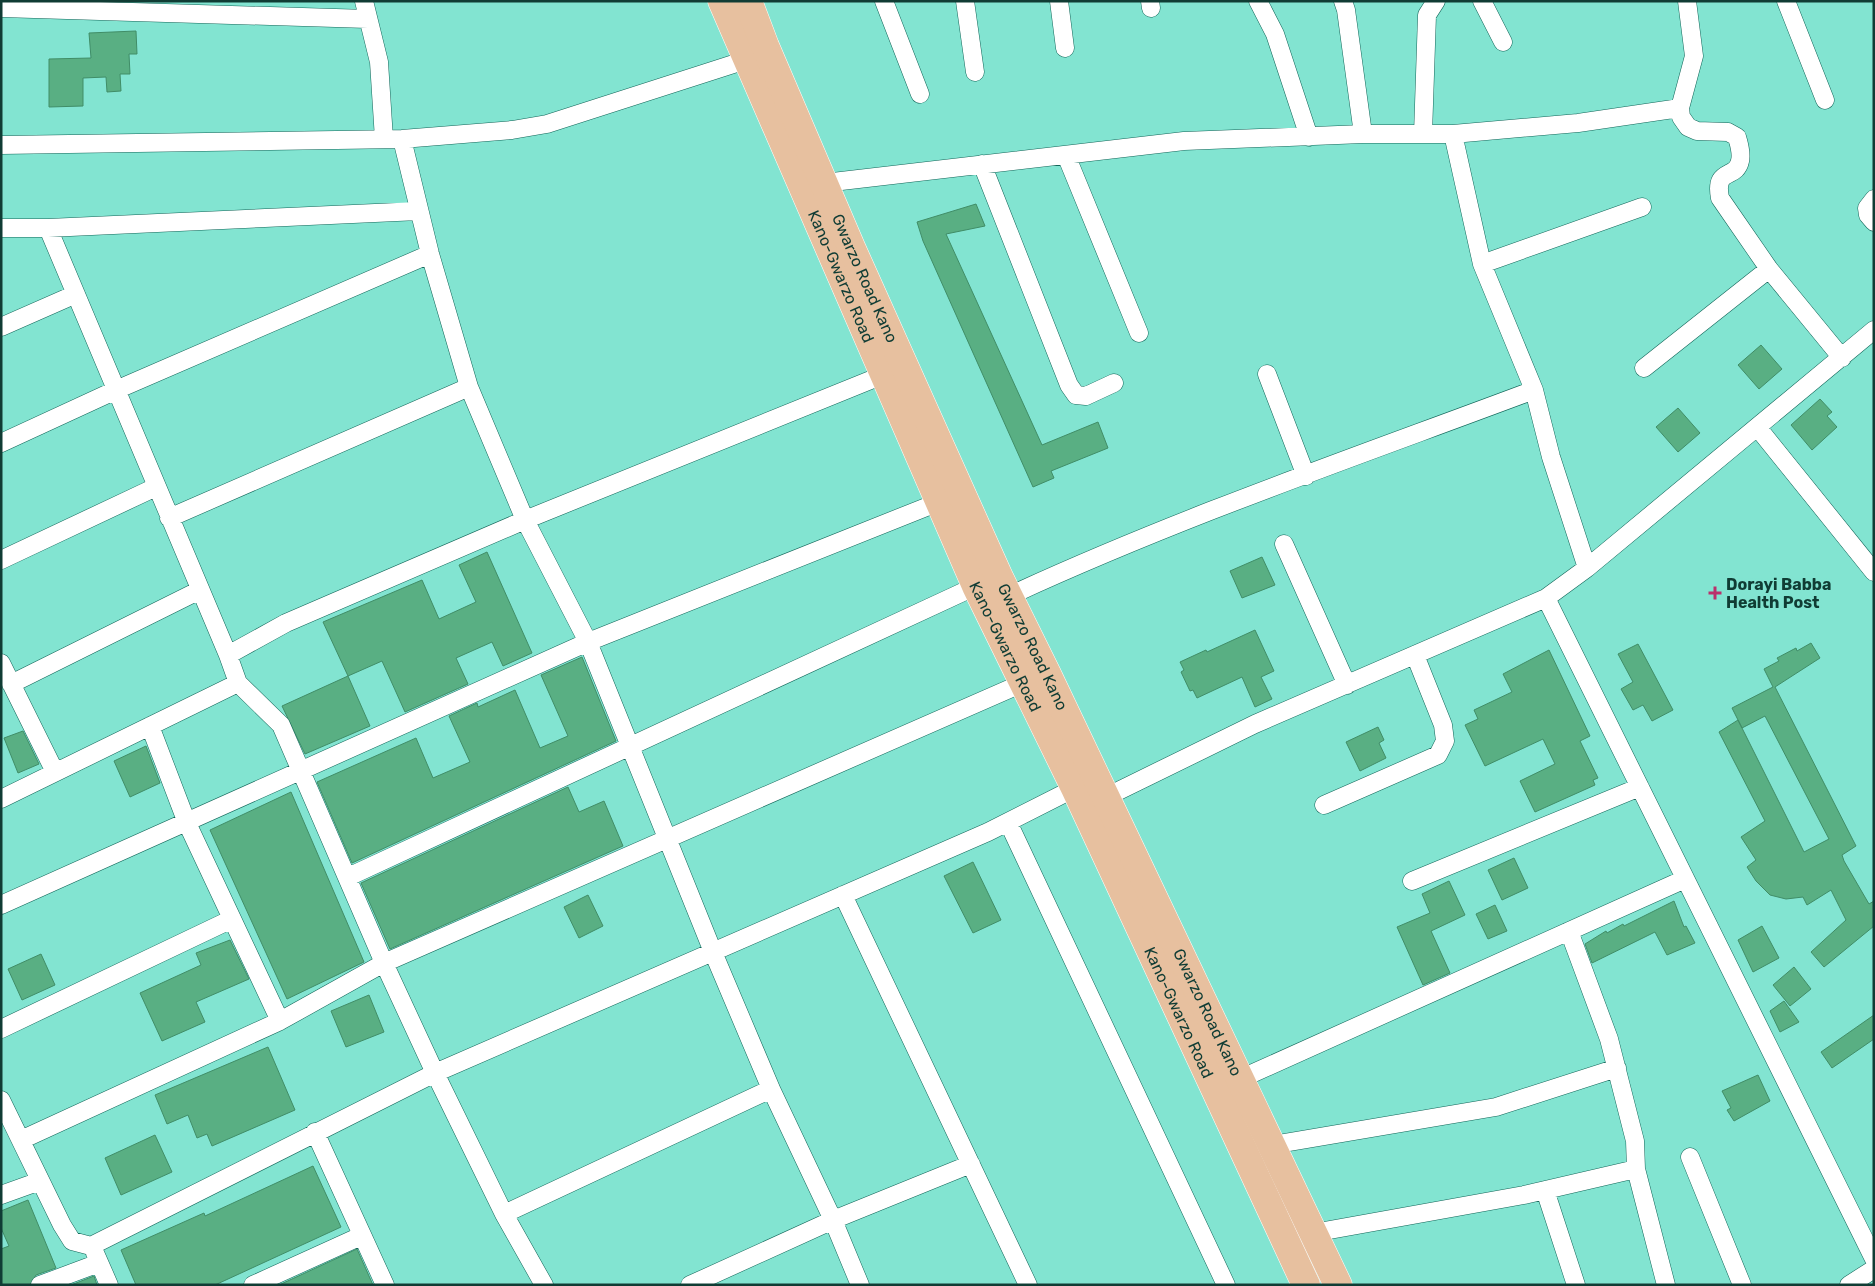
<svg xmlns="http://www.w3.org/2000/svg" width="1875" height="1286" font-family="Rubik,sans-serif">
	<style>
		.building { fill: #59af83; stroke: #408d67 }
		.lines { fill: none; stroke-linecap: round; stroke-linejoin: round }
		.minor-casing { stroke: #126659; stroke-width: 19 }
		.primary-casing { stroke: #fff; stroke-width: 29 }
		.minor { stroke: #fff; stroke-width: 18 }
		.primary { stroke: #e7c09f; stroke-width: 28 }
		.poi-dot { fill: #ba306b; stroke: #82e4d1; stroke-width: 2 }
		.labels { text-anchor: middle; stroke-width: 5; stroke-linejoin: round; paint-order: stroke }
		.street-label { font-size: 16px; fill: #103c34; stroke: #82e4d1 }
		.poi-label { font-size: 16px; font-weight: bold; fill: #103c34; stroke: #82e4d1; text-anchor: start }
	</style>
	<rect width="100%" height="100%" fill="#82e4d1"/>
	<!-- building -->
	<path class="building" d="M136 31 137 54H129L130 74H120L121 91 107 92 106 77 83 78V106L49 107V59L91 58 89 33Z
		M976 204 985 226 946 234 1042 445 1098 422 1108 448 1051 471 1054 478 1033 487 923 241 917 222Z
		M1761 345 1782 369 1759 389 1738 365Z
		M1820 399 1832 412 1827 416 1837 427 1812 450 1791 425Z
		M1678 408 1700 433 1678 452 1656 427Z
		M487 552 532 653 503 666 492 642 456 658 468 684 405 712 382 661 348 676 323 622 422 580 439 619 476 602 459 565Z
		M1262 557 1275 585 1242 598 1230 571Z
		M1255 630 1274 671 1261 677 1272 699 1255 707 1242 677 1197 698 1193 690 1190 691 1181 672 1184 670 1180 662 1206 650 1207 652Z
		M1811 643 1820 658 1775 687 1856 846 1842 855 1844 861 1869 904 1874 901V926L1824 967 1811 952 1846 920 1831 890 1807 905 1803 897 1786 899 1770 895 1756 881 1747 867 1756 860 1741 837 1765 821 1719 732 1738 720 1804 852 1829 839 1765 716 1742 728 1732 708 1773 687 1764 669 1779 661 1777 658 1796 648 1797 651Z
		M1638 644 1673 710 1652 721 1643 705 1633 710 1621 689 1633 682 1618 654Z
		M1549 650 1590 736 1580 741 1598 778 1593 780 1595 785 1535 812 1520 781 1555 764 1543 739 1485 766 1465 725 1478 719 1474 710 1512 692 1503 674Z
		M582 657 616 741 352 863 317 782 416 738 433 778 470 762 449 716 477 703 478 707 515 690 540 748 568 736 541 675Z
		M348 676 370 726 305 754 282 706Z
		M1378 727 1384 740 1379 743 1386 758 1360 771 1346 742Z
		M23 731 39 764 18 773 4 738Z
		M146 746 160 783 130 797 114 761Z
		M568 787 579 812 604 801 623 846 390 949 361 883Z
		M291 792 364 962 287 999 210 830Z
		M1514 858 1528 888 1502 900 1488 870Z
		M973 862 1001 920 973 933 944 876Z
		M1449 881 1465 915 1431 931 1450 973 1423 985 1397 927 1430 913 1422 894Z
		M588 895 603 926 579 938 564 907Z
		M1674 901 1684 927 1686 926 1695 943 1667 955 1655 932 1592 963 1585 944 1606 931 1607 933 1623 924 1624 926Z
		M1495 905 1507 931 1488 939 1476 914Z
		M1762 926 1779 958 1753 972 1738 940Z
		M230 940 249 979 196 1002 205 1022 162 1041 140 993 201 965 196 953Z
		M41 954 55 985 22 1000 8 969Z
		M1794 967 1811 989 1790 1006 1773 985Z
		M369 995 384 1032 346 1047 331 1011Z
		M1784 1001 1799 1022 1780 1032 1770 1011Z
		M1874 1015V1039L1832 1068 1821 1052Z
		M268 1047 295 1110 212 1146 207 1134 197 1138 188 1115 167 1124 155 1095Z
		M1758 1075 1770 1101 1734 1121 1727 1110 1731 1108 1722 1091Z
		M155 1135 172 1172 121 1195 105 1158Z
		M313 1166 341 1227 215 1285H136L121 1250 204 1213 205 1216Z
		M28 1200 56 1268 36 1275 30 1285H1V1249L9 1246 1 1228V1211Z
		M357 1249 373 1285H279Z
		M94 1276 97 1285H71Z"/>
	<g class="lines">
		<defs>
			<path id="minor" d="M364 1 379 62 384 139
				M884 1 920 94
				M965 1 975 72
				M1059 1 1065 48
				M1150 1 1151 8
				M1258 1 1275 34 1309 137
				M1343 1 1346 10 1363 134
				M1482 1 1503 42
				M1687 1 1694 56 1680 108 1681 117 1688 127 1697 131 1728 132 1737 137C1739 144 1742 153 1740 161 1736 180 1714 167 1720 198L1769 269 1842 358
				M1786 1 1825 100
				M1 8 368 19
				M1423 134 1427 15 1436 1
				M1453 134 1482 264 1534 390 1551 457 1587 568
				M402 139 430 254 469 387 525 520 588 642 713 952 771 1089 833 1220 860 1285
				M1 145 402 139 512 130 547 124 746 60
				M1066 155 1139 333
				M982 164 1069 385 1076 395 1086 396 1114 383
				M824 183 1184 141 1363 134H1453L1578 123 1680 108
				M1874 199 1867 208 1868 215 1874 222
				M1 228H48L419 211
				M48 228 228 655
				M1482 264 1642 207
				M1 327 76 294
				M1644 368 1769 269
				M1267 374 1306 476
				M1758 428 1874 572
				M1 443 116 390 430 254
				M169 518 469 387
				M1284 544 1347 685
				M1 560 156 487
				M1009 596C1180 517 1358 456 1534 390
				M1546 598 1874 1259
				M1 663 55 772
				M11 684 200 590
				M150 726 187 823 280 1021
				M1106 797 1255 724 1546 598 1587 568 1874 330
				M1 799 238 683
				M1324 805 1438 755 1445 741 1443 725 1415 655
				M1008 822 1226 1285
				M348 877 976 586
				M1412 881 1640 787
				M843 895 1028 1285
				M1 905 588 642 939 502
				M1569 931 1609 1039 1635 1141 1636 1169 1666 1285
				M1 1029 232 919
				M1240 1079 1685 879
				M1 1100 62 1225 72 1241 91 1246 435 1073 988 832 1075 788
				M315 1132 385 1285
				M21 1140 280 1021 384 963 1025 682
				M1272 1145 1496 1107 1617 1068
				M1690 1157 1742 1285
				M1545 1190 1576 1285
				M1 1195 40 1181
				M504 1214 771 1089
				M1313 1233 1524 1195 1636 1169
				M95 1253 109 1285
				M40 1285 99 1263
				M253 1285 361 1236
				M544 1285 504 1214 435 1073 384 963 281 725 238 683 228 655 286 623 525 520 883 375
				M690 1285 833 1220 971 1164
				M1849 1285 1874 1269"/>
			<g id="primary">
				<path id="s1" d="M722 1 976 586 1075 788 1306 1285"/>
				<path id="s2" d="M748 1 765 46 851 247 999 577 1047 674 1338 1285"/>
			</g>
		</defs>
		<!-- minor casing -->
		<use href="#minor" class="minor-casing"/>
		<!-- primary casing -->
		<use href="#primary" class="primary-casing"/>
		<!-- minor -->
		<use href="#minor" class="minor"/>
		<!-- primary -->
		<use href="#primary" class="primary"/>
	</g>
	<!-- markers -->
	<path class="poi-dot" d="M1712.5 585.5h5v5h5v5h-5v5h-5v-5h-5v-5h5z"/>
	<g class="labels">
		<!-- street labels -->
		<g class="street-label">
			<text dy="6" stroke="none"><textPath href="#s1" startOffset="300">Kano-Gwarzo Road</textPath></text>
			<text dy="6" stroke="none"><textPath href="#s2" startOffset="301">Gwarzo Road Kano</textPath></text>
			<text dy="6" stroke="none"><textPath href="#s1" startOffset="705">Kano-Gwarzo Road</textPath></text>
			<text dy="6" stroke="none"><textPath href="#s2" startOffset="706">Gwarzo Road Kano</textPath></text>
			<text dy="6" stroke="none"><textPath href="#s1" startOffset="1110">Kano-Gwarzo Road</textPath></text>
			<text dy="6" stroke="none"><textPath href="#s2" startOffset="1111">Gwarzo Road Kano</textPath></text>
		</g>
		<!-- poi labels -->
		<g class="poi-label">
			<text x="1726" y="590">Dorayi Babba<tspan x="1726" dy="18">Health Post</tspan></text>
		</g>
	</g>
	<!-- border -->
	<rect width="1875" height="1286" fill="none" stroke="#103c34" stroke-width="5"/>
</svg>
